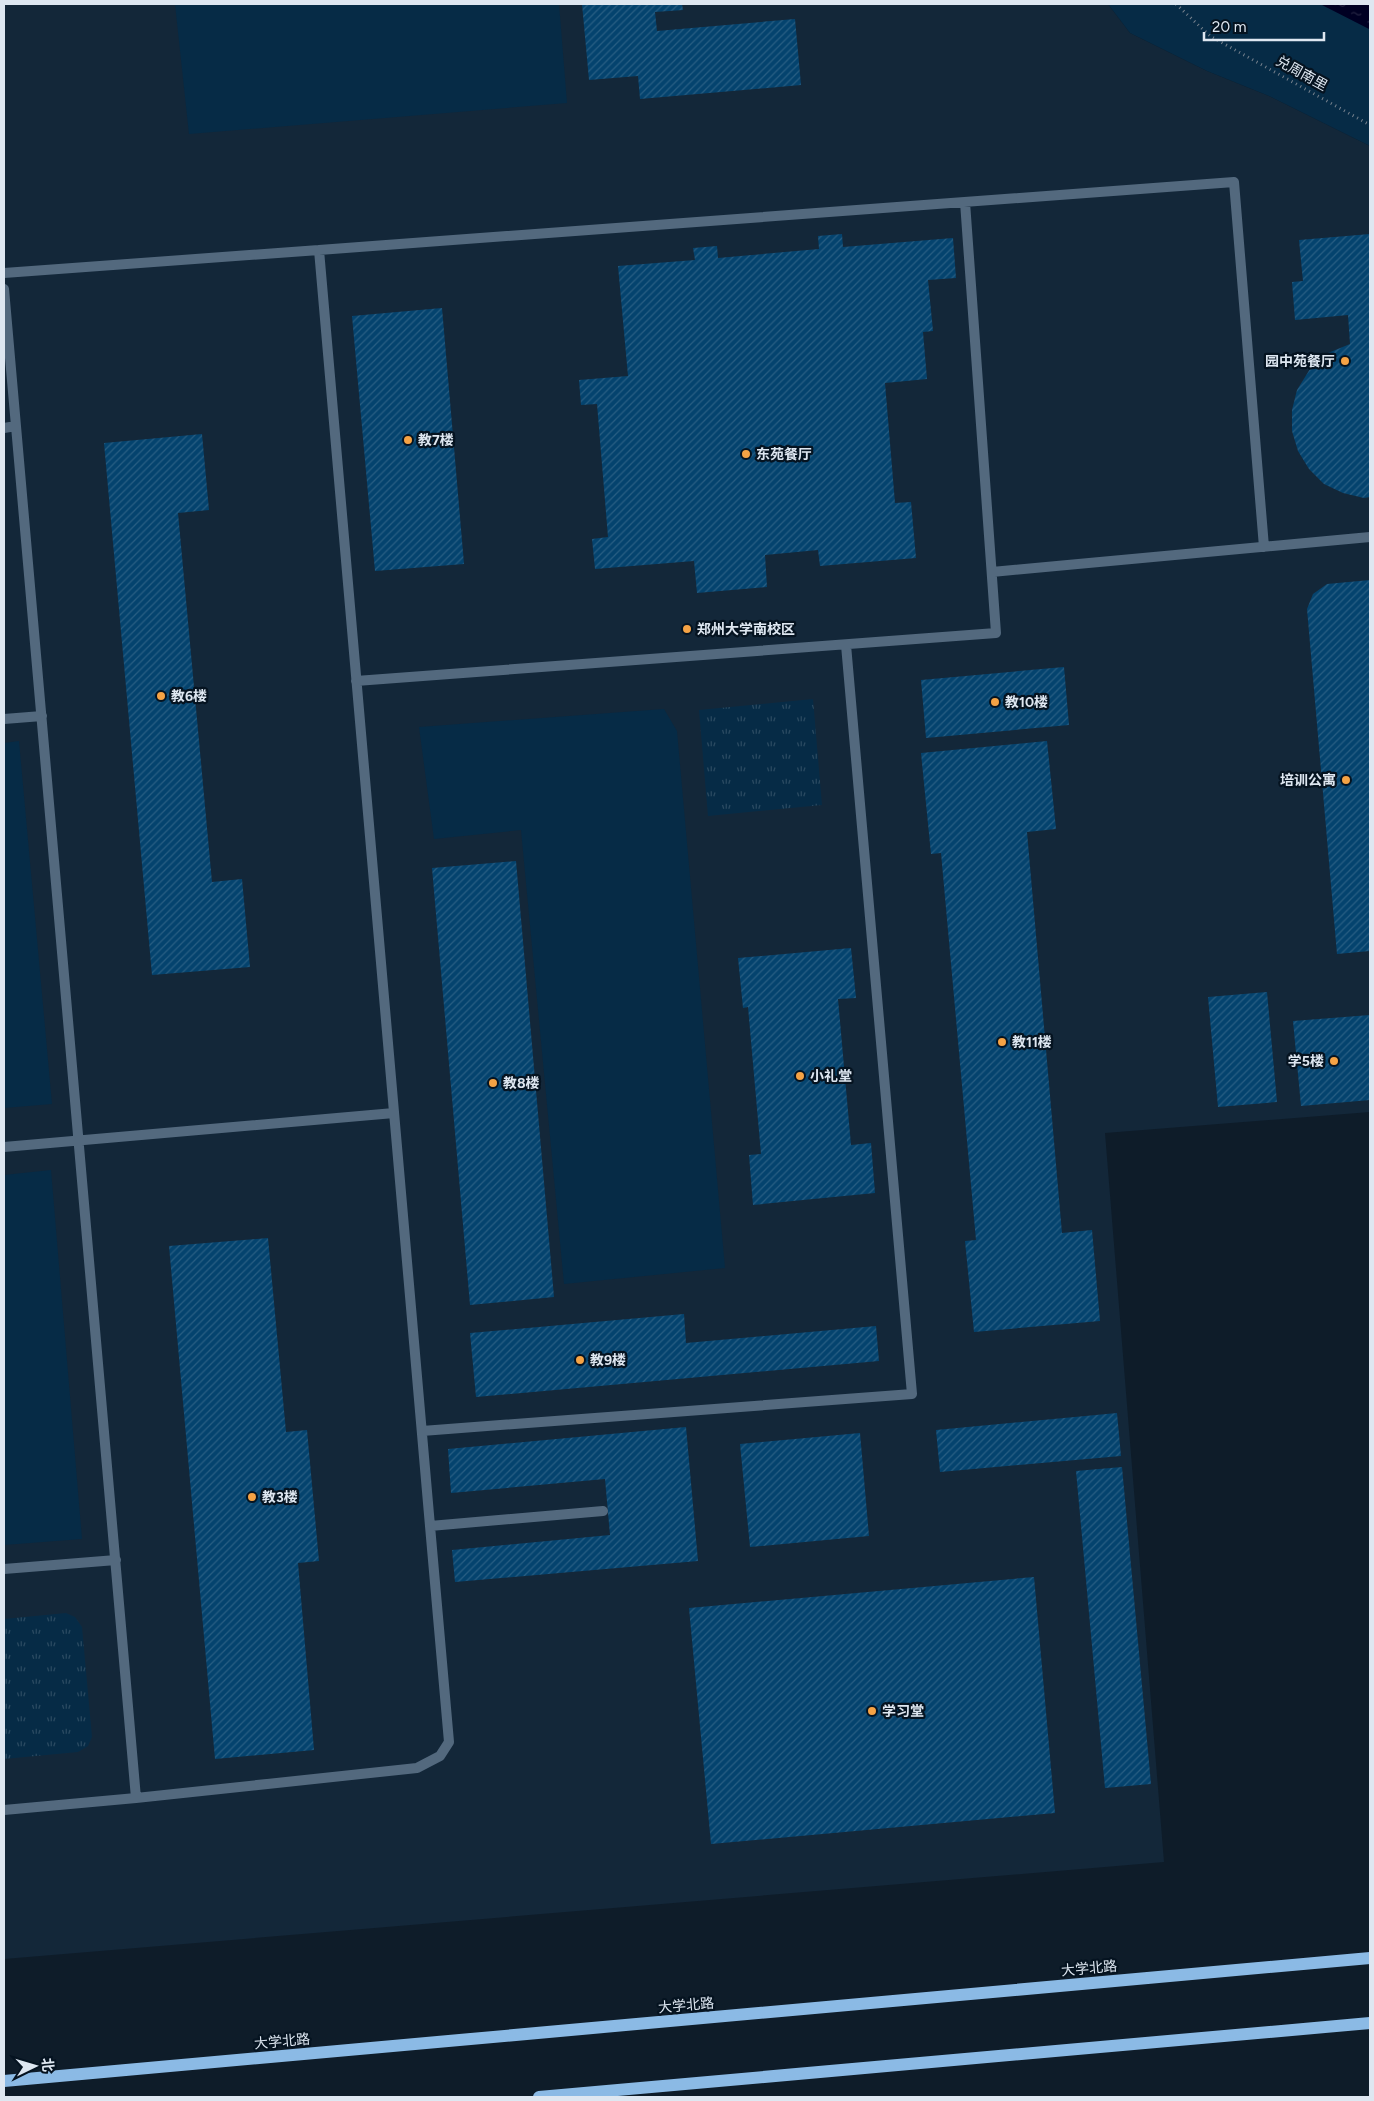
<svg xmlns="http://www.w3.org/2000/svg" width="1374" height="2101" font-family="Figtree,'Noto Sans SC',sans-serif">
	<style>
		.built { fill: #132739 }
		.grass { fill: url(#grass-tufts) }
		.park { fill: #062b46 }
		.water { fill: url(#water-ripples) }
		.building { fill: url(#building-hatch) }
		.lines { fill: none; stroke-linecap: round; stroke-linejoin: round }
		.path { stroke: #77828e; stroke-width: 3; stroke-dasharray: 1 4; stroke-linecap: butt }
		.service { stroke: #53697e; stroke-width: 10 }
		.primary { stroke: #8bbae5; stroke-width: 12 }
		.poi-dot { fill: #f5a345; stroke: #051320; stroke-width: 2 }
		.labels { text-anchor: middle; stroke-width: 4.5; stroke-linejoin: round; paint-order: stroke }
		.street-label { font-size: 14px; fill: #dee7f1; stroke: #051320 }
		.poi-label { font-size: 14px; font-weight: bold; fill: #dee7f1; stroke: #051320; text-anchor: start }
	</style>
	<defs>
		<pattern id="grass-tufts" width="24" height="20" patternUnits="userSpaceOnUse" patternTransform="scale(1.25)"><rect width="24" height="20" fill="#062b46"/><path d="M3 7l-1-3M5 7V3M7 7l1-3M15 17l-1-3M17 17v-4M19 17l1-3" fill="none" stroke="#2a4a61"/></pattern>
		<pattern id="water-ripples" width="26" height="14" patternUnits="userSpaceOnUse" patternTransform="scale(1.25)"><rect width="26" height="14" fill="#000023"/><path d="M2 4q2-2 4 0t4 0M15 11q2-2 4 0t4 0" fill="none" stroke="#252543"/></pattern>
		<pattern id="building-hatch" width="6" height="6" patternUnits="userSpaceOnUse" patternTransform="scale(1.25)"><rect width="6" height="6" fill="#04436e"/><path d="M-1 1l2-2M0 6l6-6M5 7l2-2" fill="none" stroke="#285e83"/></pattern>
	</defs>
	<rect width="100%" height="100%" fill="#0e1c29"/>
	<!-- built -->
	<path class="built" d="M4 4H1108L1130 33 1207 71 1269 96 1370 146V1112L1105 1133 1164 1862 4 1959Z"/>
	<!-- grass -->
	<path class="grass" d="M813 699 822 805 708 816 699 710Z
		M66 1613 75 1617 82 1627 92 1737 88 1746 78 1752 4 1759V1619Z"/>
	<!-- park -->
	<path class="park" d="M175 4H559L567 103 189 134Z
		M1108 4H1370V146L1269 96 1207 71 1130 33Z
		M664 709 677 731 725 1268 564 1284 521 830 434 839 419 727Z
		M19 741 52 1104 4 1108V743Z
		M51 1170 82 1539 4 1545V1175Z"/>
	<!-- water -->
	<path class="water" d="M1320 4H1370V29H1369Z"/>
	<!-- building -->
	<path class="building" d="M582 4H682L683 10 655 12 657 31 795 19 801 85 640 99 638 76 589 80Z
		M842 234 843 247 953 238 956 278 928 280 933 331 923 332 927 379 885 383 895 503 911 502 916 558 820 566 818 550 765 555 767 587 697 593 694 561 595 569 592 539 608 537 597 404 581 405 579 380 628 376 618 266 695 260 693 248 717 246 718 258 819 249 818 236Z
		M1370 234V497L1364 498 1343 493 1324 484 1309 469 1298 451 1292 431V410L1297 390 1310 369 1328 353 1350 344 1348 315 1295 320 1292 282 1303 281 1299 240Z
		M442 308 464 564 375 571 352 316Z
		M202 434 209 510 178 513 212 882 242 879 250 967 152 975 104 443Z
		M1370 580V951L1337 954 1307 609 1313 594 1327 584Z
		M1064 667 1069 725 926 738 921 680Z
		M1047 741 1056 829 1027 832 1062 1233 1092 1230 1100 1321 974 1332 965 1241 976 1240 941 853 931 854 921 753Z
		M516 861 554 1297 470 1305 432 868Z
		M851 948 856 998 838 999 851 1145 871 1143 875 1193 753 1205 749 1155 761 1154 748 1007 743 1008 738 958Z
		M1267 992 1277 1102 1218 1107 1208 997Z
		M1370 1015V1100L1301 1106 1293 1021Z
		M268 1238 286 1432 307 1430 319 1561 298 1563 314 1750 215 1759 169 1246Z
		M684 1314 686 1343 876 1326 879 1361 476 1397 470 1333Z
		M1117 1413 1121 1456 940 1472 936 1430Z
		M686 1427 698 1561 455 1582 452 1550 610 1535 605 1479 451 1493 448 1449Z
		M860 1433 869 1536 750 1547 740 1444Z
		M1122 1467 1151 1784 1105 1788 1076 1471Z
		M1034 1577 1055 1813 711 1844 689 1608Z"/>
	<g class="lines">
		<!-- path -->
		<path class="path" d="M1176 4 1210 36 1370 125"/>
		<!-- service -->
		<path class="service" d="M4 273 319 250
			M4 289 136 1798
			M4 428 16 426
			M992 572 1370 537
			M356 681 996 633 965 202
			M4 719 42 716
			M4 1147 394 1113
			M422 1431 912 1394 846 645
			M430 1526 319 250 1234 182 1264 547
			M4 1569 116 1560
			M4 1810 136 1798 417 1768 440 1756 449 1742 430 1526 603 1511"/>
		<!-- primary -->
		<path class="primary" d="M4 2081 1370 1958
			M539 2097 1370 2023"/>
	</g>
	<!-- markers -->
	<g class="poi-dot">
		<circle cx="1345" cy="361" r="5"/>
		<circle cx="408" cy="440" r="5"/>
		<circle cx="746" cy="454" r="5"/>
		<circle cx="687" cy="629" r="5"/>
		<circle cx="161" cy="696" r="5"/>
		<circle cx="995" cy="702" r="5"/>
		<circle cx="1346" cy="780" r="5"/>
		<circle cx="1002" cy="1042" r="5"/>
		<circle cx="1334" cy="1061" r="5"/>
		<circle cx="800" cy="1076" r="5"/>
		<circle cx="493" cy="1083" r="5"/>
		<circle cx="580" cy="1360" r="5"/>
		<circle cx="252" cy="1497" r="5"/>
		<circle cx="872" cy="1711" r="5"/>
	</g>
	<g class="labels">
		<!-- street labels -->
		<g class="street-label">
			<text transform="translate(1302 73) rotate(29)" y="5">兑周南里</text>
			<text transform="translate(1089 1968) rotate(-5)" y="5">大学北路</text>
			<text transform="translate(686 2005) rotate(-5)" y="5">大学北路</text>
			<text transform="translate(282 2041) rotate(-5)" y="5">大学北路</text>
		</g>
		<!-- poi labels -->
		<g class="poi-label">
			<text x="1335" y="366" text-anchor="end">园中苑餐厅</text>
			<text x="418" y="445">教7楼</text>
			<text x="756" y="459">东苑餐厅</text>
			<text x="697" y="634">郑州大学南校区</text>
			<text x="171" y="701">教6楼</text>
			<text x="1005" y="707">教10楼</text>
			<text x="1336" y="785" text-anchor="end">培训公寓</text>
			<text x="1012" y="1047">教11楼</text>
			<text x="1324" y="1066" text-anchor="end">学5楼</text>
			<text x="810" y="1081">小礼堂</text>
			<text x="503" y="1088">教8楼</text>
			<text x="590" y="1365">教9楼</text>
			<text x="262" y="1502">教3楼</text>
			<text x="882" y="1716">学习堂</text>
		</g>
	</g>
	<!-- border -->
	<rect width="1374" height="2101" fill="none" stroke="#dee7f1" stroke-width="10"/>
	<!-- north arrow -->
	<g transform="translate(35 2066) rotate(85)" stroke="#051320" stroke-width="4" paint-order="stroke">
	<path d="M0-4L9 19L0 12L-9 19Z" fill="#dee7f1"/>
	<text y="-8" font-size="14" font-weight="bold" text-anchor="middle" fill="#dee7f1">北</text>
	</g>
	<!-- scale -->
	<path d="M1204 32v8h120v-8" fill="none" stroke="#dee7f1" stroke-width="2.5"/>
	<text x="1212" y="32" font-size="15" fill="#dee7f1" stroke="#051320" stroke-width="4" paint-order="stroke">20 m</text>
</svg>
